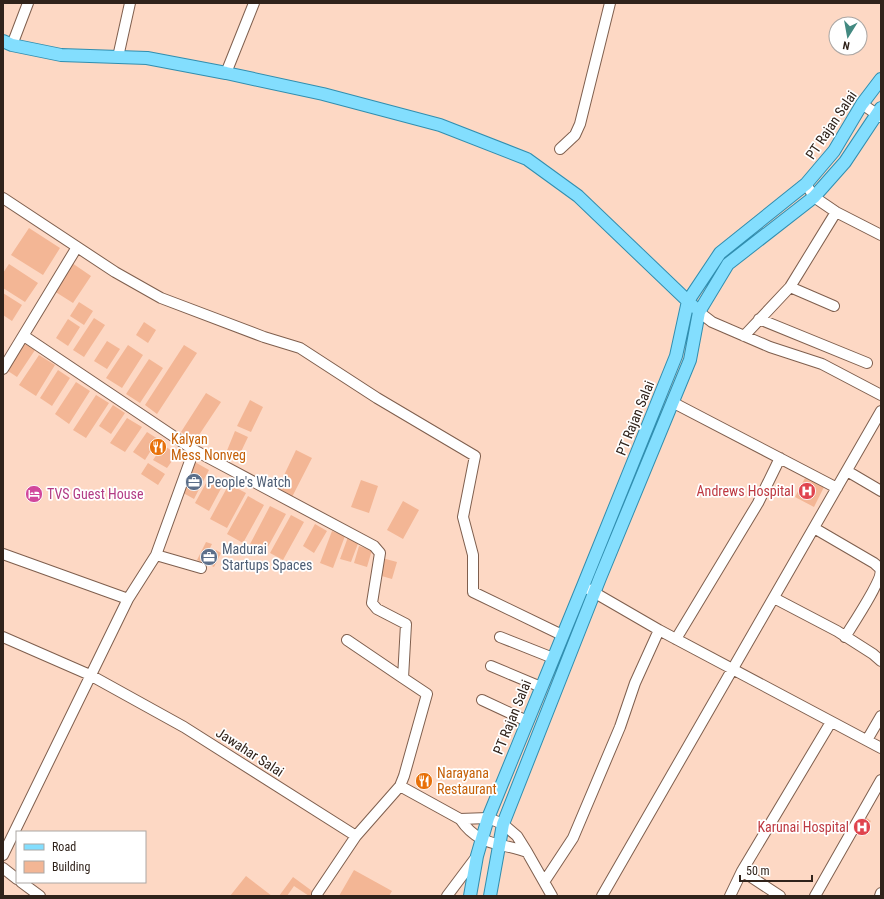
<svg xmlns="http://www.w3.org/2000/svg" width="884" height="899" font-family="'Roboto Condensed',sans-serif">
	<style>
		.building { fill: #f3b695 }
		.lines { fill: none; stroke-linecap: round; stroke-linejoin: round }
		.minor-casing { stroke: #7f5f4e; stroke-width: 12 }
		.major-casing { stroke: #318eaf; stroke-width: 14 }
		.minor { stroke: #fff; stroke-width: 10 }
		.major { stroke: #83defe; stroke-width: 12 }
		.labels { text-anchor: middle; stroke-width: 3.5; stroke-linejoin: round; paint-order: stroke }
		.street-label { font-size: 14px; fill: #30231b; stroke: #fff }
		.food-label { font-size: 14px; fill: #c56008; stroke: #fff; text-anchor: start }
		.service-label { font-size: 14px; fill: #4e5e75; stroke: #fff; text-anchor: start }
		.health-label { font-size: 14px; fill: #be3a42; stroke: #fff; text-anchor: end }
		.hotel-label { font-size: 14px; fill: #b23c85; stroke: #fff; text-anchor: start }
	</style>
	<rect width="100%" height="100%" fill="#fdd8c4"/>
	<!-- building -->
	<path class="building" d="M29 228 60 248 43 275 11 255Z
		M72 263 91 276 73 303 54 291Z
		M9 264 38 283 25 302 3 288V273Z
		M3 293 22 305 12 321 3 315Z
		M79 302 93 311 84 325 70 316Z
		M94 318 105 325 84 357 73 350Z
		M68 319 80 327 68 346 56 338Z
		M144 322 156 330 148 343 136 335Z
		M107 341 120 349 107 369 94 361Z
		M22 342 35 350 17 377 5 369Z
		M128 345 143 355 122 388 106 378Z
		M184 345 197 353 157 414 145 405Z
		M39 355 55 365 36 396 19 385Z
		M149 359 163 368 140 403 126 394Z
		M58 370 70 378 52 406 40 398Z
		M76 382 90 391 69 424 55 414Z
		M206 393 221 402 195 441 181 432Z
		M96 395 109 403 86 438 73 430Z
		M250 400 263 407 251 432 237 426Z
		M113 405 125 413 111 434 99 426Z
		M127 418 142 427 125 452 110 443Z
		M235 431 248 437 238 458 226 453Z
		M147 432 158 439 145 460 133 452Z
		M163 445 177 454 167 468 153 460Z
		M296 450 312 458 292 497 277 490Z
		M193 461 209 470 194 499 178 490Z
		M148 463 165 474 158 485 141 474Z
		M211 474 225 481 209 511 195 503Z
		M805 478 824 487 814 507 795 497Z
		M361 480 378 486 369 513 351 507Z
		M229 484 246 493 227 528 210 519Z
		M248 496 264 505 243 543 227 534Z
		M403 501 419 510 403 539 387 530Z
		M270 506 286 514 264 554 249 546Z
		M291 515 304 522 283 560 270 553Z
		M315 524 327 531 314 553 303 546Z
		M332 531 345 536 333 568 320 563Z
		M348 537 359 541 351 562 340 559Z
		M206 542 212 544 208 552 213 554 216 550 221 553 214 567 197 560Z
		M359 546 372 550 367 567 354 563Z
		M382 558 397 562 392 579 378 575Z
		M864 816 871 821 863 833 856 829Z
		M354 870 392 891 389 896H339Z
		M246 876 272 896H230Z
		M293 877 319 896H309L294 886 287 896H279Z"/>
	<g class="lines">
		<defs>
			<path id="minor" d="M12 45 28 3
				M118 57 130 3
				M226 73 254 3
				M862 104 881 117
				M560 149 575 135 580 124 610 3
				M806 184 814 197 836 212 881 235
				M3 198 115 272 161 298 264 337 300 348 377 398 475 456 463 517 473 555V592L562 635
				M790 287 834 306
				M699 312 712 322 770 347 822 364 881 395
				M759 319 867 363
				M24 336 194 450 374 546 380 553 372 603 377 609 406 624 403 678 427 694 404 776 400 786
				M744 336 790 287 836 212
				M3 369 77 247
				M672 402 837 488
				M847 471 881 491
				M814 528 874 563C875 564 879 567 880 569 884 578 851 627 845 637
				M3 554 128 599
				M156 555 201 568
				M583 586 659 630 881 748
				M774 598 837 631 873 654 881 661
				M3 637 90 675 184 727 356 836 400 786 460 819 488 818 503 824 517 836 527 852 552 896
				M500 637 553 658
				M676 639 758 503 780 458
				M347 640 403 678
				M491 666 541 687
				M482 700 527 721
				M867 740 881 716
				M460 819C479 847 499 842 527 852
				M3 855 128 599 156 555 194 450
				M3 868 17 879
				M742 871 780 896
				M21 882 40 896
				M544 882 573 838 620 727 635 683 659 630
				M317 894 356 836
				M447 896 477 856
				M602 896 881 411
				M730 896 742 871 831 722
				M815 896 881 780
				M880 896 881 893"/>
			<path id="major" d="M3 41 12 45 61 55 147 58 226 73 323 94 440 125 527 159 578 196 694 307
				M470 896 477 856 488 818 583 586 676 356 688 301 720 253 806 184 834 151 862 104 881 79
				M490 896 503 824 600 578 690 360 699 312 728 264 814 197 845 162 881 108"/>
		</defs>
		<!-- minor casing -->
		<use href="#minor" class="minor-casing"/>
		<!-- major casing -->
		<use href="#major" class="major-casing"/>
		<!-- minor -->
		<use href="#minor" class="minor"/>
		<!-- major -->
		<use href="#major" class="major"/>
	</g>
	<!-- icons -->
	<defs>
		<symbol id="restaurant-disc" viewBox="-11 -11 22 22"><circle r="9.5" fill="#e8710a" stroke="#fff"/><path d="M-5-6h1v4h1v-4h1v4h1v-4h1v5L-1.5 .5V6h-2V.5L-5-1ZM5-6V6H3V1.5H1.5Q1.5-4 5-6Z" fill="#fff"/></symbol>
		<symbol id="office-disc" viewBox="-11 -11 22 22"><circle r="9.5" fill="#5c6f8a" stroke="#fff"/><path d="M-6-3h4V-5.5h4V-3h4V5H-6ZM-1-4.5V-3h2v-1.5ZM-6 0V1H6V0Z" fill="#fff"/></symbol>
		<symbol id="hospital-disc" viewBox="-11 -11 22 22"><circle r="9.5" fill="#e0444e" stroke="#fff"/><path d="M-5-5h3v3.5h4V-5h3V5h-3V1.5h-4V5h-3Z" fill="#fff"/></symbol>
		<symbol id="hotel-disc" viewBox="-11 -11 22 22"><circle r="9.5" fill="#d1479c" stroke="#fff"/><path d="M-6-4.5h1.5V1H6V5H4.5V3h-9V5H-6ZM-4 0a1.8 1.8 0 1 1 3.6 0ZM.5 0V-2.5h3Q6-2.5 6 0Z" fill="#fff"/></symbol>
	</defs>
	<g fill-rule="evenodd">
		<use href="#restaurant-disc" x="148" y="437" width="20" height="20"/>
		<use href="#office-disc" x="184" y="472" width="20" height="20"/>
		<use href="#hospital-disc" x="797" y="481" width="20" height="20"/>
		<use href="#hotel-disc" x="24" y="484" width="20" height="20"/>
		<use href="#office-disc" x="199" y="547" width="20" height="20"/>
		<use href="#restaurant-disc" x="414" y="771" width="20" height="20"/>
		<use href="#hospital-disc" x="852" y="817" width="20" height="20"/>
	</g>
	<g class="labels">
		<!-- street labels -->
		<g class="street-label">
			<text transform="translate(831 125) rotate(-56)" y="5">PT Rajan Salai</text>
			<text transform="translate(635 418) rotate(-68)" y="5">PT Rajan Salai</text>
			<text transform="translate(512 717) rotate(-68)" y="5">PT Rajan Salai</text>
			<text transform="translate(250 752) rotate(33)" y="5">Jawahar Salai</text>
		</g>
		<!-- food labels -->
		<g class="food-label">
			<text x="171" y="444">Kalyan<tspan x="171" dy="16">Mess Nonveg</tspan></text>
			<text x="437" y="778">Narayana<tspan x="437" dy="16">Restaurant</tspan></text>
		</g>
		<!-- service labels -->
		<g class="service-label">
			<text x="207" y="487">People's Watch</text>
			<text x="222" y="554">Madurai<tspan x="222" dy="16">Startups Spaces</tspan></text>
		</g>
		<!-- health labels -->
		<g class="health-label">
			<text x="794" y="496">Andrews Hospital</text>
			<text x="849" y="832">Karunai Hospital</text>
		</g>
		<!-- hotel labels -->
		<g class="hotel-label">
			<text x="47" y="499">TVS Guest House</text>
		</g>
	</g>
	<!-- border -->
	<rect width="884" height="899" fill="none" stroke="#30231b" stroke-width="8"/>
	<!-- legend -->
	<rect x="16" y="831" width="130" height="52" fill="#ffffff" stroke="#aca7a4"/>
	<rect x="24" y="844" width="20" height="6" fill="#83defe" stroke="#aca7a4"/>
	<text x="52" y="851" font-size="12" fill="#30231b">Road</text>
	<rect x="24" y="861" width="20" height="12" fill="#f3b695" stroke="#aca7a4"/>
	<text x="52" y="871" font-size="12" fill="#30231b">Building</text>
	<!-- north arrow -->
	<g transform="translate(848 36) rotate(191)"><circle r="19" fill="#ffffff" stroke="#aca7a4"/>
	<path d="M0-3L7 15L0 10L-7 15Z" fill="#428981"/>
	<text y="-6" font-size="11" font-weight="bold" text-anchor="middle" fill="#30231b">N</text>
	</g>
	<!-- scale -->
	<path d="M740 875v6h72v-6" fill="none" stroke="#30231b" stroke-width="2"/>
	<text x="746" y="875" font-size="12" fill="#30231b" stroke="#ffffff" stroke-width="3" paint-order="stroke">50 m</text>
</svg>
